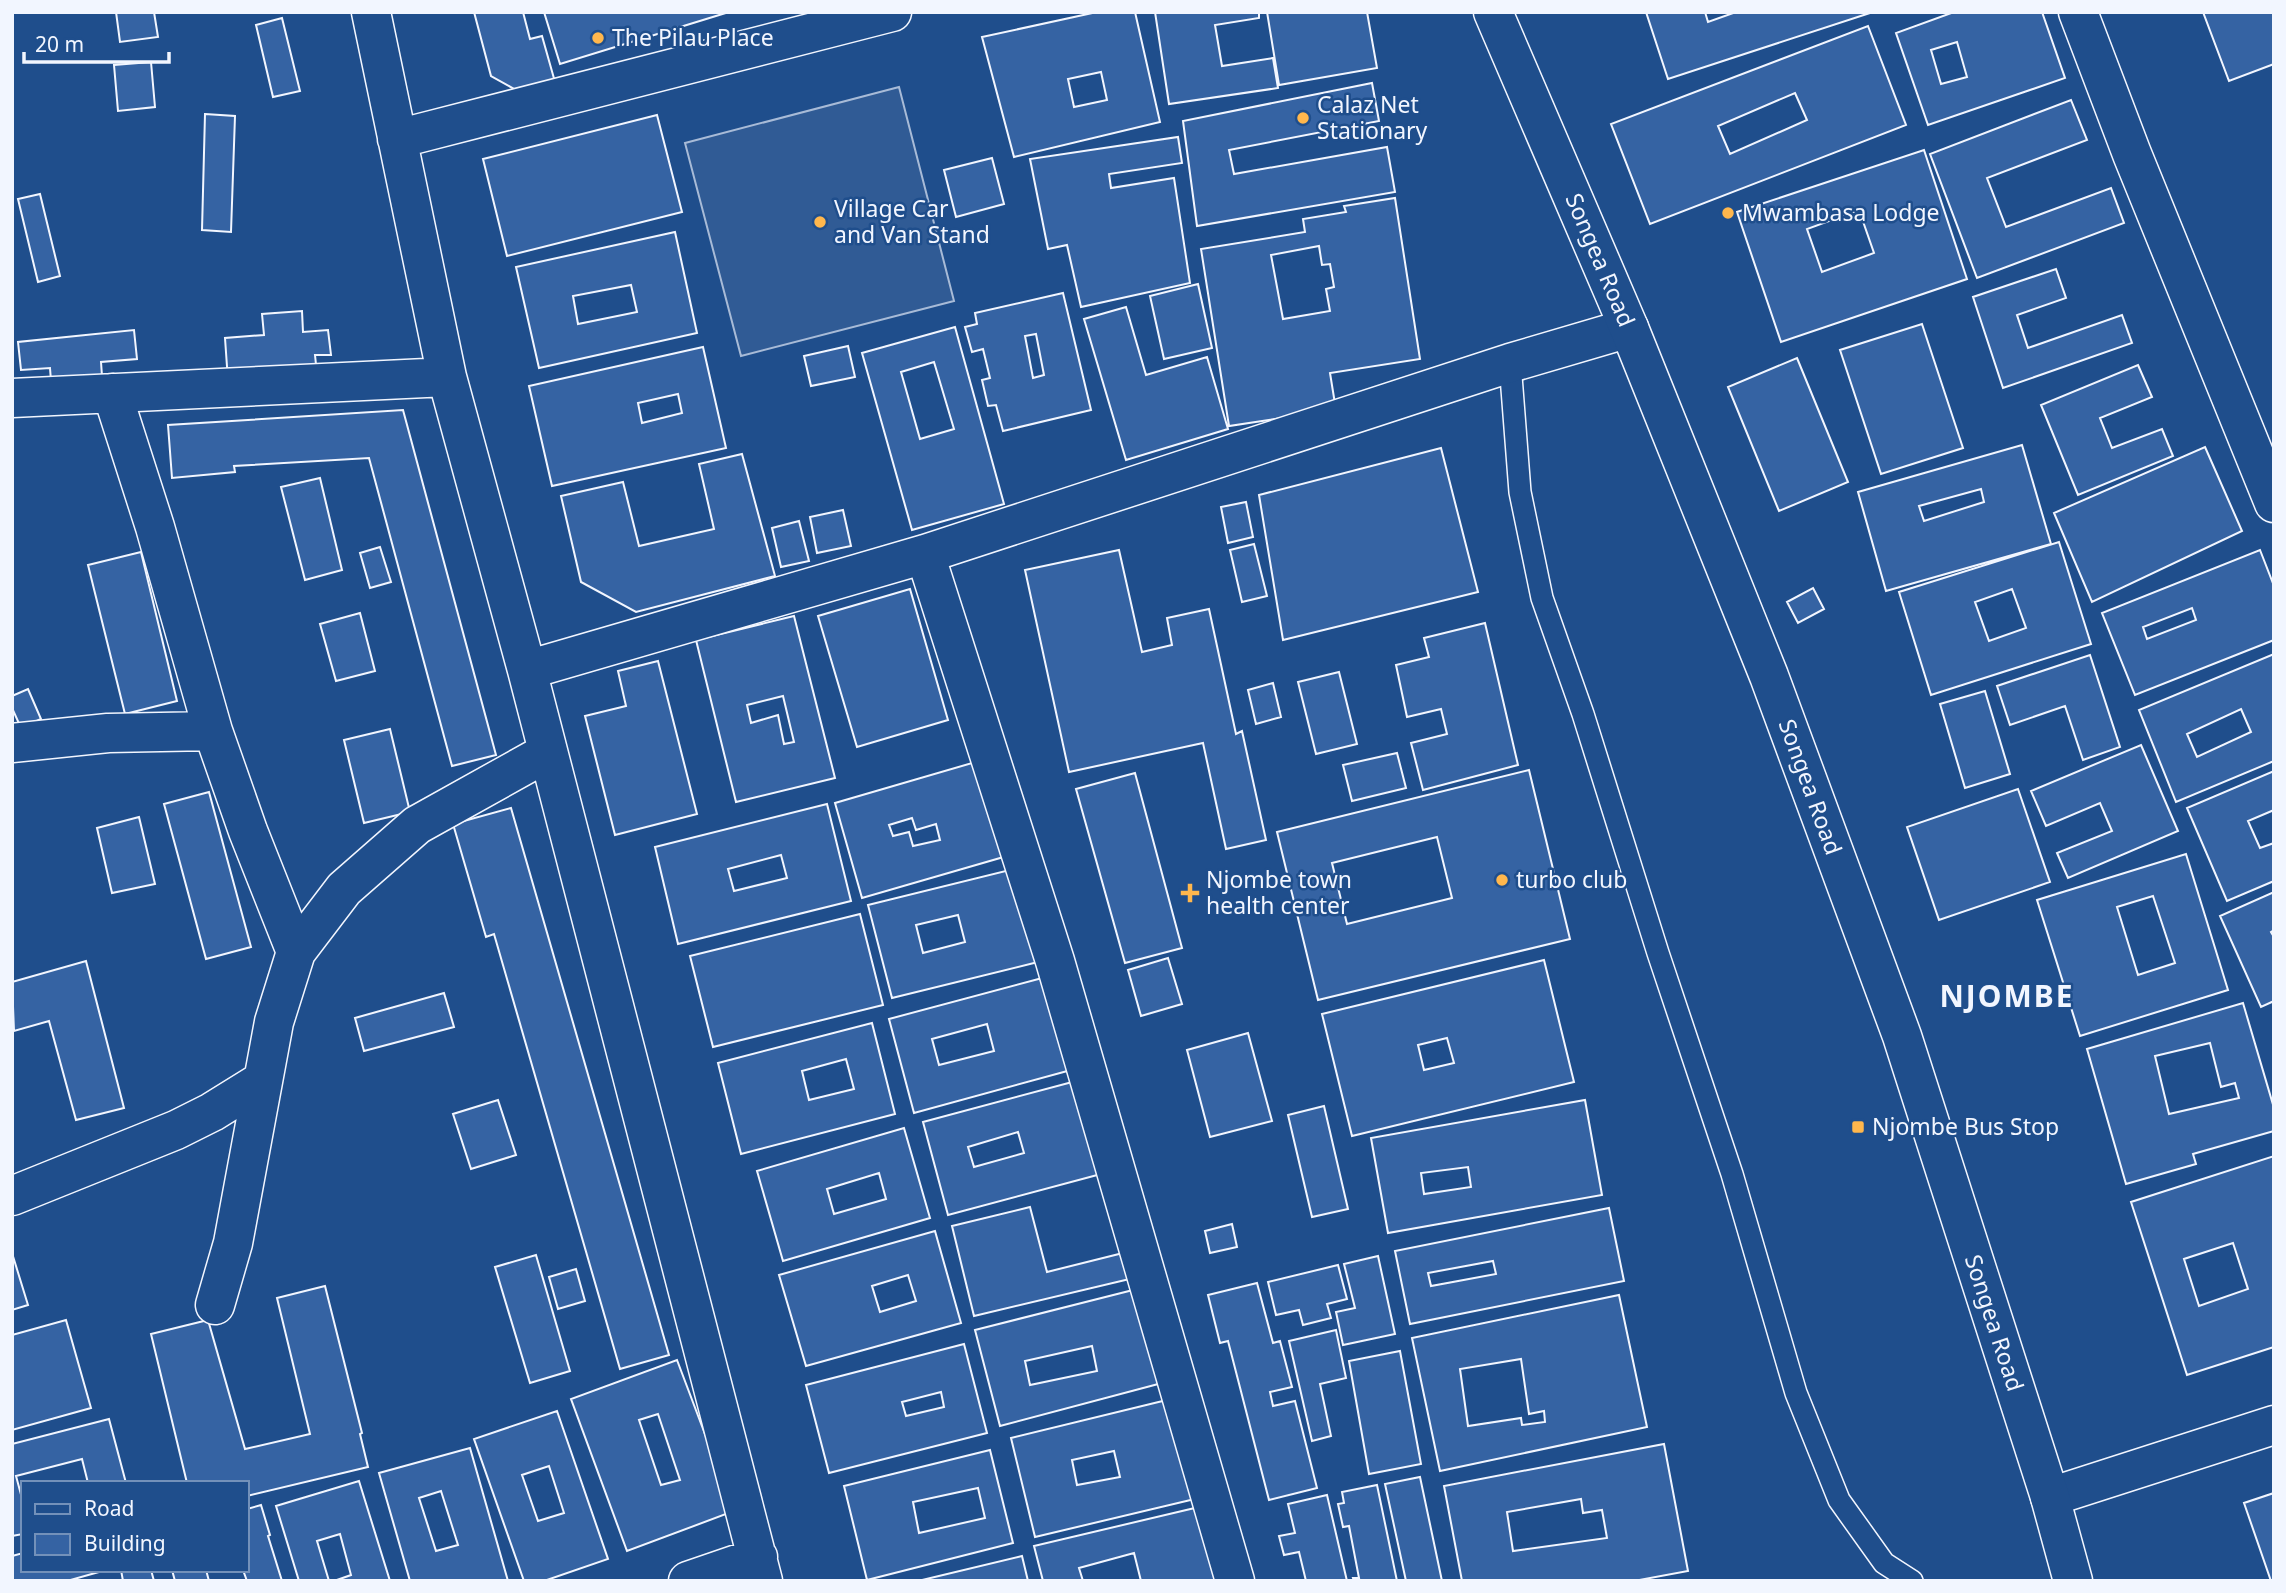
<svg xmlns="http://www.w3.org/2000/svg" width="2286" height="1593" font-family="'Noto Sans',sans-serif">
	<style>
		.parking { fill: #305b95; stroke: #a8bbd7; stroke-width: 2 }
		.building { fill: #3563a3; stroke: #f2f6ff; stroke-width: 2; fill-rule: evenodd }
		.lines { fill: none; stroke-linecap: round; stroke-linejoin: round }
		.lane-casing { stroke: #f2f6ff; stroke-width: 24 }
		.street-casing { stroke: #f2f6ff; stroke-width: 41 }
		.highway-casing { stroke: #f2f6ff; stroke-width: 41 }
		.lane { stroke: #1f4e8c; stroke-width: 21 }
		.street { stroke: #1f4e8c; stroke-width: 38 }
		.highway { stroke: #1f4e8c; stroke-width: 38 }
		.poi-dot { fill: #ffb74d; stroke: #1f4e8c; stroke-width: 2.5 }
		.labels { text-anchor: middle; stroke-width: 5; stroke-linejoin: round; paint-order: stroke }
		.poi-label { font-size: 23px; fill: #f2f6ff; stroke: #1f4e8c; text-anchor: start }
		.street-label { font-size: 23px; fill: #f2f6ff; stroke: #1f4e8c }
		.district-label { font-size: 30px; font-weight: bold; letter-spacing: 2px; fill: #f2f6ff; stroke: #1f4e8c }
	</style>
	<rect width="100%" height="100%" fill="#1f4e8c"/>
	<!-- parking -->
	<path class="parking" d="M899 87 954 301 741 356 685 143Z"/>
	<!-- building -->
	<path class="building" d="M116 12H154L158 37 120 42Z
		M474 12H523L530 39 542 36 555 82 516 90 491 76Z
		M544 12H729L560 64Z
		M1097 12H1135L1160 122 1014 157 982 37ZM1101 72 1107 100 1074 107 1068 79Z
		M1155 12H1259V18L1215 25 1222 66 1273 58 1278 88 1169 104Z
		M1267 12H1367L1377 68 1279 85Z
		M1646 12H1705L1708 22 1736 12H1873L1668 79Z
		M1954 12H2042L2065 78 1928 125 1896 33ZM1957 42 1967 77 1941 84 1931 50Z
		M2203 12H2274V64L2229 81Z
		M282 18 300 91 273 97 256 25Z
		M1868 26 1906 125 1650 224 1611 124ZM1795 93 1807 120 1730 154 1718 126Z
		M151 62 155 107 118 111 114 65Z
		M1372 83 1379 121 1229 150 1234 174 1387 147 1395 192 1197 226 1183 121Z
		M2071 100 2087 140 1987 178 2006 227 2111 188 2124 223 1977 278 1930 154Z
		M205 114 235 116 231 232 202 230Z
		M657 115 682 212 507 256 483 159Z
		M1178 137 1182 163 1109 174 1111 188 1174 178 1190 283 1081 307 1067 245 1048 249 1030 159Z
		M1924 150 1967 279 1781 342 1737 212ZM1859 210 1874 253 1822 272 1807 229Z
		M992 158 1004 204 956 217 944 170Z
		M40 194 60 276 38 282 18 199Z
		M1395 198 1420 359 1330 373 1336 410 1229 426 1201 249 1305 232 1303 219 1346 212 1344 206ZM1319 246 1322 265 1330 264 1334 287 1326 289 1330 311 1283 319 1271 255Z
		M675 232 697 333 539 368 516 267ZM631 285 637 312 578 324 573 296Z
		M2056 269 2066 298 2017 315 2028 348 2122 315 2132 343 2003 388 1973 297Z
		M1198 284 1212 348 1164 359 1150 296Z
		M1063 293 1091 410 1003 431 996 405 988 406 982 380 990 378 983 349 972 352 965 327 977 324 975 313ZM1036 334 1044 375 1033 378 1025 336Z
		M1126 307 1146 375 1207 357 1228 429 1126 460 1084 319Z
		M302 311 303 332 328 330 331 355H315L317 374 228 381 225 338 264 335 262 314Z
		M1922 324 1963 448 1881 474 1840 350Z
		M955 327 1004 504 912 530 862 353ZM934 362 954 429 920 439 901 372Z
		M134 330 137 359 101 362 102 376 51 381 50 368 21 370 18 342Z
		M848 346 855 377 811 386 804 356Z
		M703 347 726 448 552 486 529 386ZM678 394 682 413 642 423 638 403Z
		M1797 358 1848 482 1779 511 1728 387Z
		M2138 365 2152 397 2100 418 2112 448 2162 429 2173 456 2078 495 2041 405Z
		M403 410 496 755 452 766 369 458 234 466 235 472 172 478 168 425Z
		M2022 445 2051 544 1886 591 1858 492ZM1981 489 1984 502 1924 521 1919 506Z
		M2205 447 2242 531 2092 602 2054 513Z
		M1441 448 1478 592 1283 640 1259 495Z
		M742 454 775 576 636 612 581 582 561 496 623 482 639 546 714 529 699 464Z
		M320 478 342 570 305 580 281 487Z
		M1246 502 1253 537 1228 543 1221 507Z
		M843 510 851 546 817 553 810 517Z
		M799 521 809 561 781 567 772 528Z
		M2059 542 2091 644 1931 695 1899 592ZM2012 589 2026 628 1989 641 1975 602Z
		M1254 544 1267 596 1242 602 1230 550Z
		M380 547 391 582 370 588 360 553Z
		M1119 550 1142 652 1172 645 1167 618 1209 609 1236 734 1242 731 1266 840 1226 849 1203 743 1069 772 1025 570Z
		M2260 550 2274 586V640L2135 695 2102 613ZM2192 608 2196 620 2147 639 2143 627Z
		M141 552 177 701 125 714 88 565Z
		M1813 588 1824 609 1798 623 1787 602Z
		M910 589 948 720 857 747 818 616Z
		M360 613 375 671 336 681 320 624Z
		M794 616 835 778 736 802 696 640ZM783 696 794 742 784 744 778 715 751 723 747 705Z
		M1485 623 1518 765 1423 790 1411 743 1447 734 1441 709 1407 717 1396 665 1429 657 1424 638Z
		M2274 654V761L2176 802 2139 710ZM2241 709 2251 732 2197 757 2187 734Z
		M2090 655 2120 747 2083 760 2065 706 2010 725 1997 686Z
		M658 661 697 814 615 835 585 716 626 706 618 671Z
		M1339 672 1357 744 1316 754 1298 682Z
		M1273 683 1281 717 1256 724 1248 690Z
		M28 689 41 719 21 728 12 708V696Z
		M1985 691 2010 774 1965 788 1940 704Z
		M390 729 410 812 364 823 344 740Z
		M2141 745 2178 831 2068 878 2057 853 2112 831 2100 803 2046 826 2031 791Z
		M1397 753 1406 788 1352 801 1343 765Z
		M979 761 1007 856 862 898 835 803ZM912 818 916 830 936 824 940 840 913 846 909 832 893 836 889 825Z
		M1529 770 1570 939 1318 1000 1277 832ZM1437 837 1452 898 1347 924 1332 863Z
		M2274 771V810L2248 821 2260 848 2274 843V881L2227 901 2187 808Z
		M1135 773 1182 948 1125 963 1076 789Z
		M2018 789 2050 882 1939 920 1907 827Z
		M209 792 251 947 206 959 164 804Z
		M827 804 851 901 678 944 655 847ZM781 855 787 878 734 891 728 869Z
		M511 808 669 1355 620 1369 494 934 486 937 453 824Z
		M139 817 155 884 112 893 97 828Z
		M2186 854 2228 990 2080 1036 2037 900ZM2153 896 2175 963 2138 975 2117 907Z
		M1018 868 1042 961 892 998 868 905ZM958 915 965 942 923 953 916 925Z
		M2274 892V930L2271 932 2274 937V1001L2261 1007 2220 916Z
		M860 914 883 1005 713 1047 690 956Z
		M1168 958 1182 1004 1141 1016 1128 970Z
		M1544 960 1574 1082 1352 1136 1322 1014ZM1447 1038 1454 1063 1424 1070 1418 1045Z
		M86 961 124 1108 76 1120 49 1021 14 1031 12 982Z
		M1046 977 1071 1070 914 1113 889 1019ZM987 1024 994 1051 939 1065 932 1039Z
		M444 993 454 1027 364 1051 355 1018Z
		M2243 1003 2274 1108V1131L2193 1154 2196 1164 2126 1184 2087 1049ZM2210 1043 2221 1087 2235 1083 2239 1098 2169 1114 2155 1056Z
		M872 1023 895 1114 741 1154 718 1063ZM846 1059 854 1089 809 1100 802 1071Z
		M1248 1033 1272 1121 1210 1137 1187 1050Z
		M1076 1081 1101 1174 948 1215 923 1122ZM1018 1132 1024 1153 974 1167 968 1147Z
		M498 1100 516 1155 471 1169 453 1114Z
		M1585 1100 1602 1195 1388 1233 1371 1138ZM1468 1167 1471 1187 1424 1194 1421 1173Z
		M1324 1106 1348 1209 1312 1217 1288 1115Z
		M904 1128 930 1218 783 1261 757 1171ZM879 1173 886 1199 834 1214 827 1189Z
		M2274 1156V1347L2187 1375 2131 1202ZM2233 1243 2248 1289 2199 1306 2184 1259Z
		M1030 1207 1047 1272 1131 1251 1138 1277 974 1316 952 1226Z
		M1609 1208 1624 1281 1410 1324 1395 1251ZM1493 1261 1496 1274 1431 1286 1428 1273Z
		M1232 1224 1237 1247 1210 1253 1205 1231Z
		M935 1231 961 1323 806 1366 779 1275ZM908 1275 916 1301 880 1312 872 1286Z
		M12 1253 28 1305 12 1310Z
		M536 1255 570 1371 530 1383 495 1267Z
		M1378 1256 1395 1334 1343 1345 1336 1312 1355 1308 1344 1264Z
		M1338 1265 1347 1299 1327 1304 1331 1318 1303 1325 1299 1310 1276 1315 1268 1282Z
		M576 1269 585 1301 558 1309 549 1277Z
		M1257 1283 1273 1343 1280 1341 1292 1387 1270 1392 1273 1406 1295 1401 1317 1488 1269 1500 1228 1341 1220 1343 1208 1295Z
		M325 1286 362 1433 360 1434 368 1467 247 1496V1483H187L151 1334 208 1320 245 1449 310 1434 277 1298Z
		M1137 1289 1162 1383 1000 1426 975 1330ZM1092 1346 1097 1371 1030 1385 1025 1361Z
		M1619 1295 1647 1427 1440 1471 1412 1338ZM1521 1359 1529 1414 1544 1411 1545 1422 1522 1425 1521 1418 1468 1426 1460 1369Z
		M66 1320 91 1408 12 1430V1335Z
		M1336 1330 1346 1378 1320 1384 1331 1436 1312 1441 1289 1341Z
		M964 1344 987 1433 829 1473 806 1385ZM941 1392 944 1407 906 1416 902 1402Z
		M1400 1351 1421 1464 1369 1474 1349 1361Z
		M677 1360 734 1511 627 1551 571 1399ZM658 1414 680 1480 661 1485 639 1420Z
		M1175 1398 1199 1498 1035 1537 1011 1438ZM1114 1451 1120 1477 1077 1485 1072 1460Z
		M557 1411 608 1559 544 1581H524L474 1439ZM549 1466 564 1513 538 1521 522 1475Z
		M109 1419 126 1483H88L82 1459 16 1476 23 1502V1534L12 1536V1444Z
		M1664 1444 1688 1571 1634 1581H1462L1444 1486ZM1581 1499 1583 1513 1602 1510 1607 1538 1513 1551 1507 1512Z
		M470 1448 508 1581H410L379 1473ZM441 1491 458 1545 436 1551 419 1498Z
		M990 1450 1013 1543 867 1580 844 1486ZM978 1488 985 1518 919 1533 913 1502Z
		M1420 1477 1442 1581H1406L1385 1484Z
		M359 1481 390 1581H334L351 1575 340 1534 317 1541 329 1581H299L276 1506Z
		M1377 1485 1397 1581H1354L1353 1578H1359L1349 1526 1343 1527 1338 1504 1344 1503 1342 1492Z
		M2274 1493V1581H2271L2244 1503Z
		M1327 1495 1347 1581H1306L1299 1552 1284 1555 1279 1536 1295 1533 1288 1504Z
		M261 1505 270 1535 268 1536 282 1581H247L243 1570H247V1509Z
		M1199 1507 1216 1581H1141L1134 1553 1079 1568 1083 1581H1043L1034 1546Z
		M23 1553V1570H106L67 1581H12V1556Z
		M1022 1556 1028 1581H918Z
		M121 1570H151L154 1581H123Z
		M172 1570H206L209 1581H175Z"/>
	<g class="lines">
		<defs>
			<path id="lane" d="M1510 363 1520 492 1542 598 1583 714 1658 953 1732 1174 1796 1393 1839 1500 1884 1563 1912 1581"/>
			<path id="street" d="M371 12 447 377 527 670 763 1581
				M2078 12 2132 154 2274 503
				M397 139 892 12
				M112 393 155 527 213 731 248 831 296 952
				M12 398 447 377
				M925 554 1055 961 1235 1581
				M527 670 925 554 1510 363 1629 328
				M12 743 108 733 213 731
				M12 1196 176 1130 212 1112 262 1081
				M215 1305 233 1243 274 1022 296 952 344 889 417 825 548 752
				M2050 1497 2274 1425
				M688 1581 758 1557"/>
			<path id="highway" d="M1493 12 1629 328 1769 676 1902 1036 2050 1497 2073 1581"/>
		</defs>
		<!-- lane casing -->
		<use href="#lane" class="lane-casing"/>
		<!-- street casing -->
		<use href="#street" class="street-casing"/>
		<!-- highway casing -->
		<use href="#highway" class="highway-casing"/>
		<!-- lane -->
		<use href="#lane" class="lane"/>
		<!-- street -->
		<use href="#street" class="street"/>
		<!-- highway -->
		<use href="#highway" class="highway"/>
	</g>
	<!-- markers -->
	<g class="poi-dot">
		<circle cx="598" cy="38" r="7"/>
		<circle cx="1303" cy="118" r="7"/>
		<circle cx="1728" cy="213" r="7"/>
		<circle cx="820" cy="222" r="7"/>
		<circle cx="1502" cy="880" r="7"/>
		<path d="M1186.5 882.5h7v7h7v7h-7v7h-7v-7h-7v-7h7z"/>
		<rect x="1851" y="1120" width="14" height="14" rx="3.5"/>
	</g>
	<g class="labels">
		<!-- poi labels -->
		<g class="poi-label">
			<text x="612" y="46">The Pilau Place</text>
			<text x="1317" y="113">Calaz Net<tspan x="1317" dy="26">Stationary</tspan></text>
			<text x="834" y="217">Village Car<tspan x="834" dy="26">and Van Stand</tspan></text>
			<text x="1742" y="221">Mwambasa Lodge</text>
			<text x="1206" y="888">Njombe town<tspan x="1206" dy="26">health center</tspan></text>
			<text x="1516" y="888">turbo club</text>
			<text x="1872" y="1135">Njombe Bus Stop</text>
		</g>
		<!-- street labels -->
		<g class="street-label">
			<text transform="translate(1600 260) rotate(67)" y="8">Songea Road</text>
			<text transform="translate(1810 787) rotate(70)" y="8">Songea Road</text>
			<text transform="translate(1994 1323) rotate(72)" y="8">Songea Road</text>
		</g>
		<!-- district labels -->
		<g class="district-label">
			<text x="2007" y="1007">NJOMBE</text>
		</g>
	</g>
	<!-- border -->
	<rect width="2286" height="1593" fill="none" stroke="#f2f6ff" stroke-width="28"/>
	<!-- legend -->
	<rect x="21" y="1481" width="228" height="91" fill="#1f4e8c" stroke="#7391ba" stroke-width="2"/>
	<rect x="35" y="1504" width="35" height="10" fill="#1f4e8c" stroke="#7391ba" stroke-width="2"/>
	<text x="84" y="1516" font-size="21" fill="#f2f6ff">Road</text>
	<rect x="35" y="1534" width="35" height="21" fill="#3563a3" stroke="#7391ba" stroke-width="2"/>
	<text x="84" y="1551" font-size="21" fill="#f2f6ff">Building</text>
	<!-- scale -->
	<path d="M24 52v10h145v-10" fill="none" stroke="#f2f6ff" stroke-width="3.5"/>
	<text x="35" y="52" font-size="21" fill="#f2f6ff" stroke="#1f4e8c" stroke-width="5" paint-order="stroke">20 m</text>
</svg>
